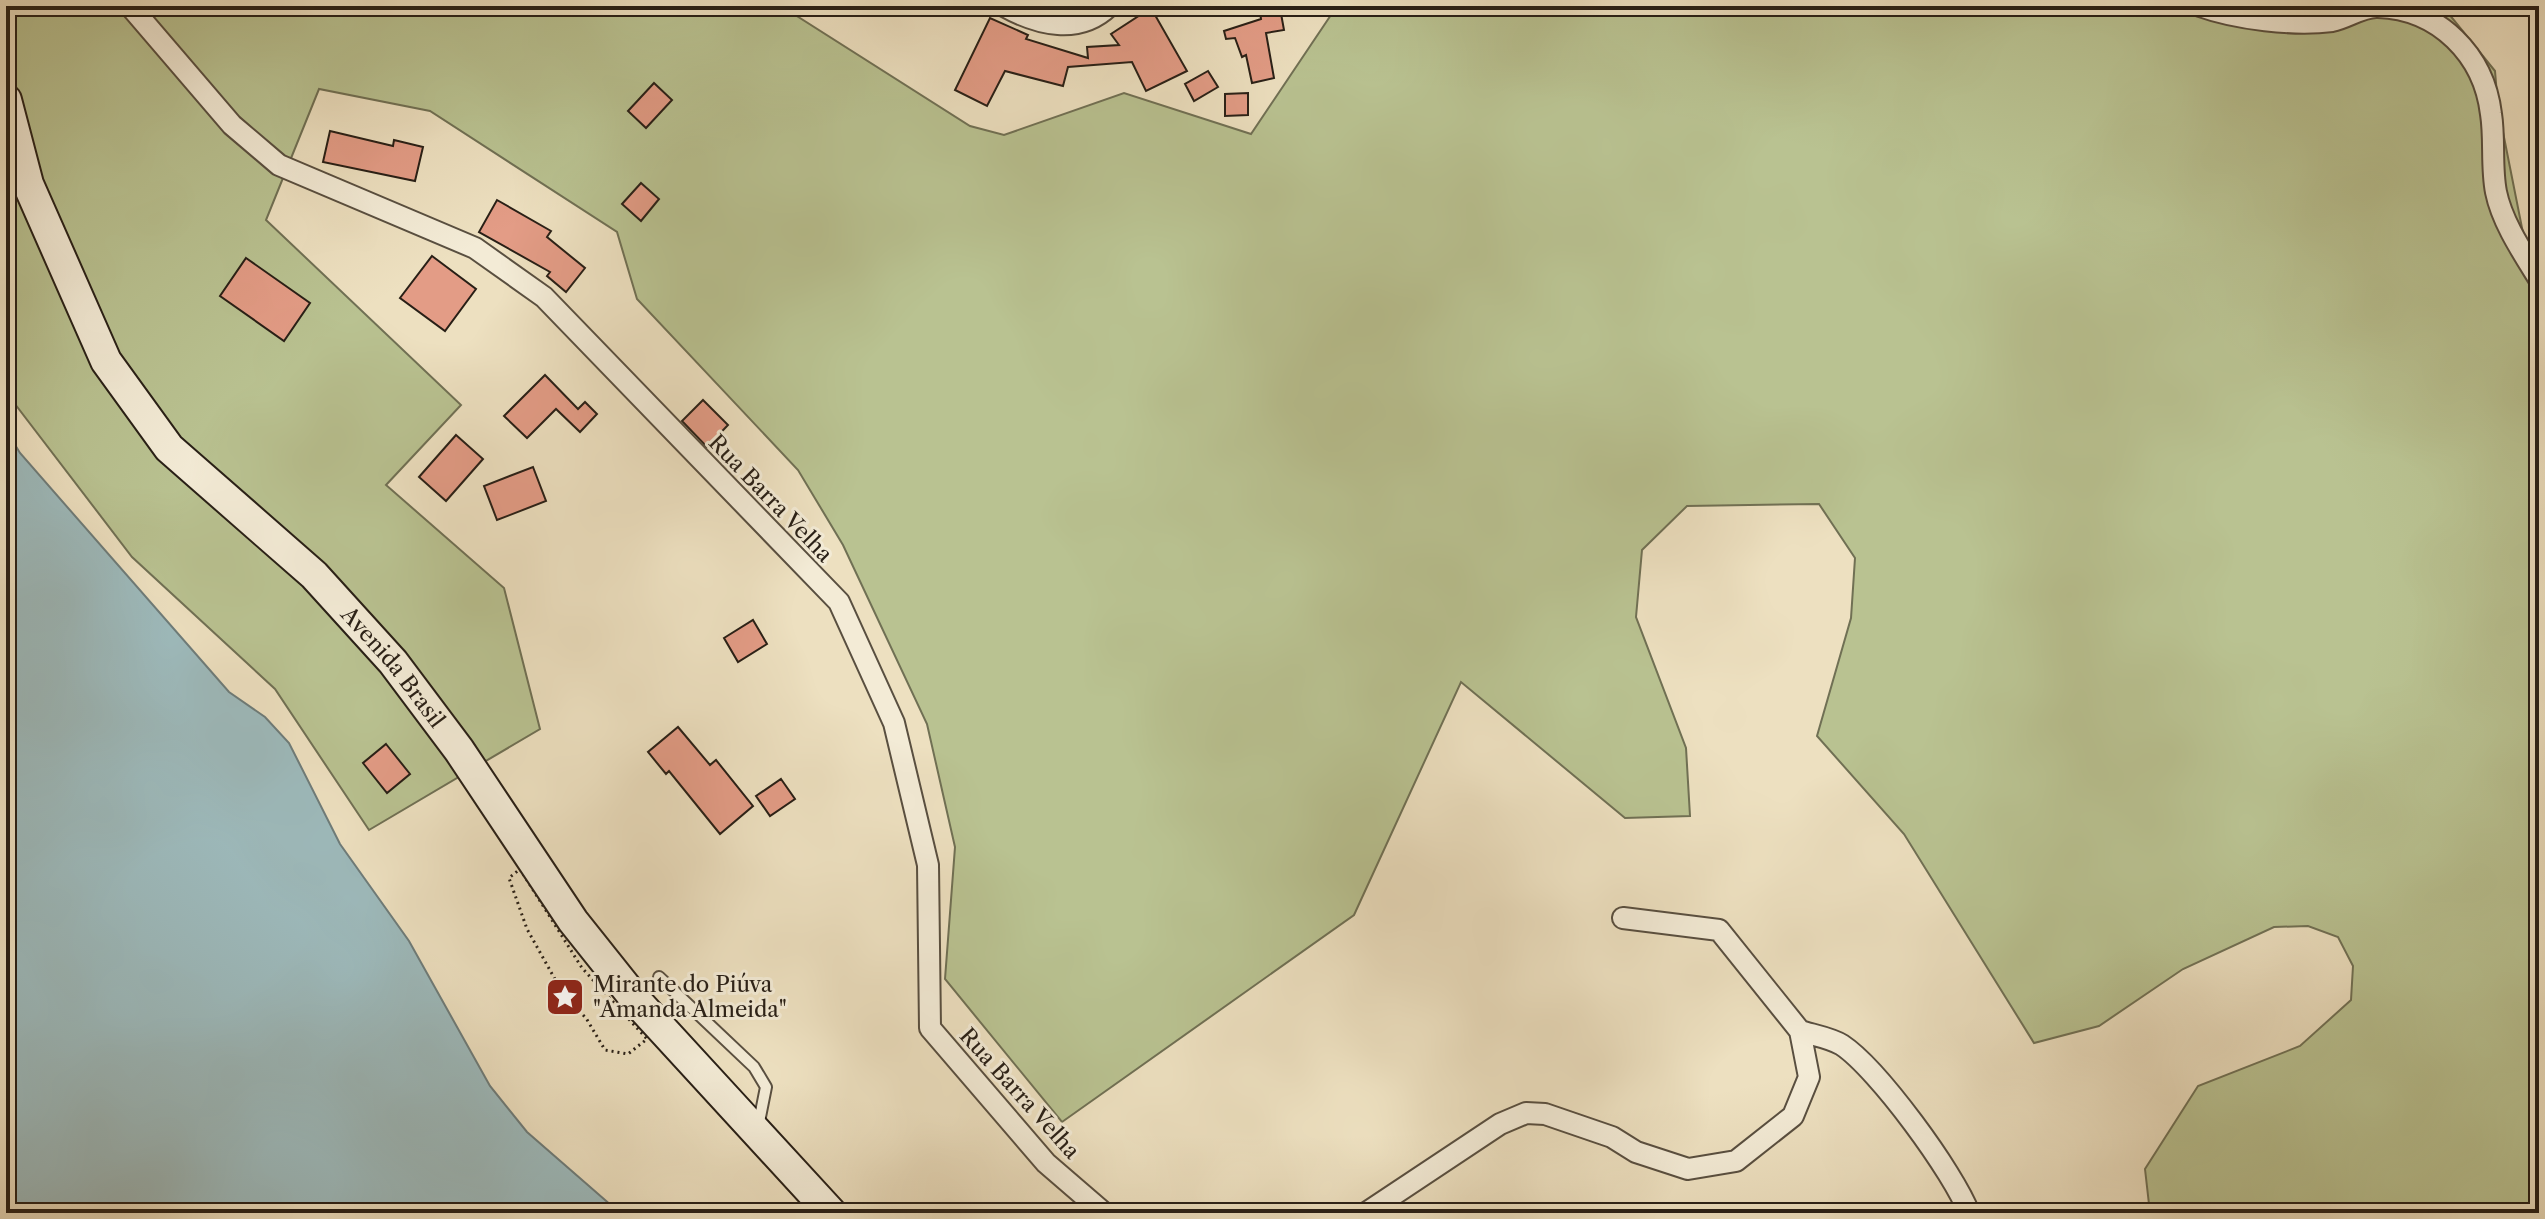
<svg xmlns="http://www.w3.org/2000/svg" width="2545" height="1219" font-family="'Libre Caslon Text',serif">
	<style>
		.green { fill: #b9c291; stroke: #707054; stroke-width: 2 }
		.water { fill: #9dbabc; stroke: #6e7c7a; stroke-width: 2 }
		.building { fill: #e39c86; stroke: #281f16; stroke-width: 2 }
		.lines { fill: none; stroke-linecap: round; stroke-linejoin: round }
		.service-casing { stroke: #594f40; stroke-width: 14 }
		.minor-casing { stroke: #594f40; stroke-width: 24 }
		.secondary-casing { stroke: #281f16; stroke-width: 34 }
		.path { stroke: #281f16; stroke-width: 3; stroke-dasharray: 2 4; stroke-linecap: butt }
		.service { stroke: #f3ebd6; stroke-width: 10 }
		.minor { stroke: #f3ebd6; stroke-width: 20 }
		.secondary { stroke: #f3ebd6; stroke-width: 30 }
		.labels { text-anchor: middle; stroke-width: 6; stroke-linejoin: round; paint-order: stroke }
		.street-label { font-size: 22px; fill: #281f16; stroke: #f3ebd6 }
		.poi-label { font-size: 22px; fill: #281f16; stroke: #f3ebd6; text-anchor: start }
	</style>
	<rect width="100%" height="100%" fill="#ede0c0"/>
	<filter id="stains"><feTurbulence type="fractalNoise" baseFrequency=".0025" numOctaves="4"/><feColorMatrix values="0 0 0 0 .2 0 0 0 0 .09 0 0 0 0 .02 0 0 0 .5 -.17"/></filter>
	<radialGradient id="worn" r=".72"><stop offset=".6" stop-color="#630" stop-opacity="0"/><stop offset="1" stop-color="#630" stop-opacity=".3"/></radialGradient>
	<!-- green -->
	<path class="green" d="M6 6H781L970 126 1004 135 1124 93 1251 134 1337 6H2435L2449 14 2495 71 2498 107 2523 233 2539 260V1213H2150L2145 1169 2198 1086 2300 1046 2351 1000 2353 966 2338 937 2308 926 2274 927 2183 969 2099 1026 2034 1043 1904 834 1817 736 1851 618 1855 558 1819 504 1687 506 1642 550 1636 617 1686 748 1690 816 1625 818 1461 682 1354 915 1062 1122 945 979 955 847 927 724 843 545 798 470 637 299 617 232 430 111 319 89 266 220 461 405 386 485 504 588 540 729 369 830 275 689 132 557 15 404 6 383Z"/>
	<!-- water -->
	<path class="water" d="M6 430 20 453 229 692 265 717 289 743 340 844 409 941 490 1086 527 1132 620 1213H6Z"/>
	<!-- building -->
	<path class="building" d="M1151 8 1187 71 1146 91 1132 62 1068 67 1063 86 1005 71 987 106 955 90 990 18 1028 35 1026 39 1088 58 1087 47 1119 45 1111 34Z
		M1280 8 1284 30 1266 33 1274 78 1252 83 1246 55 1242 57 1235 38 1226 39 1224 31 1261 19 1260 12Z
		M1208 71 1218 87 1194 101 1185 84Z
		M654 83 672 100 646 128 628 111Z
		M1248 93V115L1225 116V94Z
		M330 131 393 146 394 140 423 147 415 181 323 162Z
		M641 183 659 199 641 221 622 204Z
		M497 200 551 231 547 237 585 268 566 292 547 276 550 272 479 232Z
		M432 256 476 289 445 331 400 298Z
		M246 258 310 303 284 341 220 296Z
		M545 375 578 409 585 402 597 414 580 432 556 409 527 438 504 416Z
		M703 400 728 425 707 447 682 421Z
		M456 435 483 459 446 501 419 477Z
		M533 467 546 501 497 520 484 486Z
		M753 620 767 644 738 662 724 638Z
		M678 727 710 765 716 760 753 806 720 834 669 771 666 774 648 752Z
		M386 744 410 774 387 793 363 763Z
		M781 779 795 799 770 816 756 796Z"/>
	<g class="lines">
		<defs>
			<path id="service" d="M659 977 754 1067 766 1087 758 1127"/>
			<path id="minor" d="M130 6 232 125 279 165 475 248 544 297 839 602 894 723 928 865 930 1028 1046 1163 1104 1213
				M1004 6C1038 25 1079 35 1109 6
				M2200 6C2236 19 2294 26 2332 21 2347 18 2363 6 2378 7 2439 9 2484 55 2491 114 2495 139 2491 167 2496 192 2502 222 2523 253 2539 279
				M1800 1031C1813 1035 1831 1038 1842 1045 1878 1069 1954 1173 1969 1213
				M1366 1213 1500 1124 1526 1113 1545 1114 1612 1137 1636 1152 1688 1169 1736 1161 1793 1116 1809 1077 1800 1031 1719 930 1623 918"/>
			<g id="secondary">
				<path id="s1" d="M6 100 28 184 106 361 169 448 314 575 393 662 459 750 573 921 640 1005 831 1213"/>
			</g>
		</defs>
		<!-- service casing -->
		<use href="#service" class="service-casing"/>
		<!-- minor casing -->
		<use href="#minor" class="minor-casing"/>
		<!-- secondary casing -->
		<use href="#secondary" class="secondary-casing"/>
		<!-- path -->
		<path class="path" d="M520 869 582 968 647 1039 628 1054 605 1050 586 1018 565 997 527 929 509 878Z"/>
		<!-- service -->
		<use href="#service" class="service"/>
		<!-- minor -->
		<use href="#minor" class="minor"/>
		<!-- secondary -->
		<use href="#secondary" class="secondary"/>
	</g>
	<!-- icons -->
	<defs>
		<symbol id="sight-square" viewBox="-11 -11 22 22"><rect x="-9" y="-9" width="18" height="18" rx="4" fill="#8f2418" stroke="#f3ebd6"/><path d="M0-6L1.8-2.2L6-1.7L2.9 1.2L3.7 5.4L0 3.3L-3.7 5.4L-2.9 1.2L-6-1.7L-1.8-2.2Z" fill="#fff"/></symbol>
	</defs>
	<g fill-rule="evenodd">
		<use href="#sight-square" x="543" y="975" width="44" height="44"/>
	</g>
	<g class="labels">
		<!-- street labels -->
		<g class="street-label">
			<text transform="translate(771 498) rotate(46)" y="8">Rua Barra Velha</text>
			<text dy="8" stroke="none"><textPath href="#s1" startOffset="702">Avenida Brasil</textPath></text>
			<text transform="translate(1020 1093) rotate(48)" y="8">Rua Barra Velha</text>
		</g>
		<!-- poi labels -->
		<g class="poi-label">
			<text x="593" y="992">Mirante do Piúva<tspan x="593" dy="25">"Amanda Almeida"</tspan></text>
		</g>
	</g>
	<!-- margin -->
	<rect width="2545" height="1219" fill="none" stroke="#ede0c0" stroke-width="32"/>
	<rect x="8" y="8" width="2529" height="1203" fill="none" stroke="#281f16" stroke-width="4"/>
	<rect x="16" y="16" width="2513" height="1187" fill="none" stroke="#281f16" stroke-width="2"/>
	<rect width="100%" height="100%" filter="url(#stains)"/>
	<rect width="100%" height="100%" fill="url(#worn)"/>
</svg>
